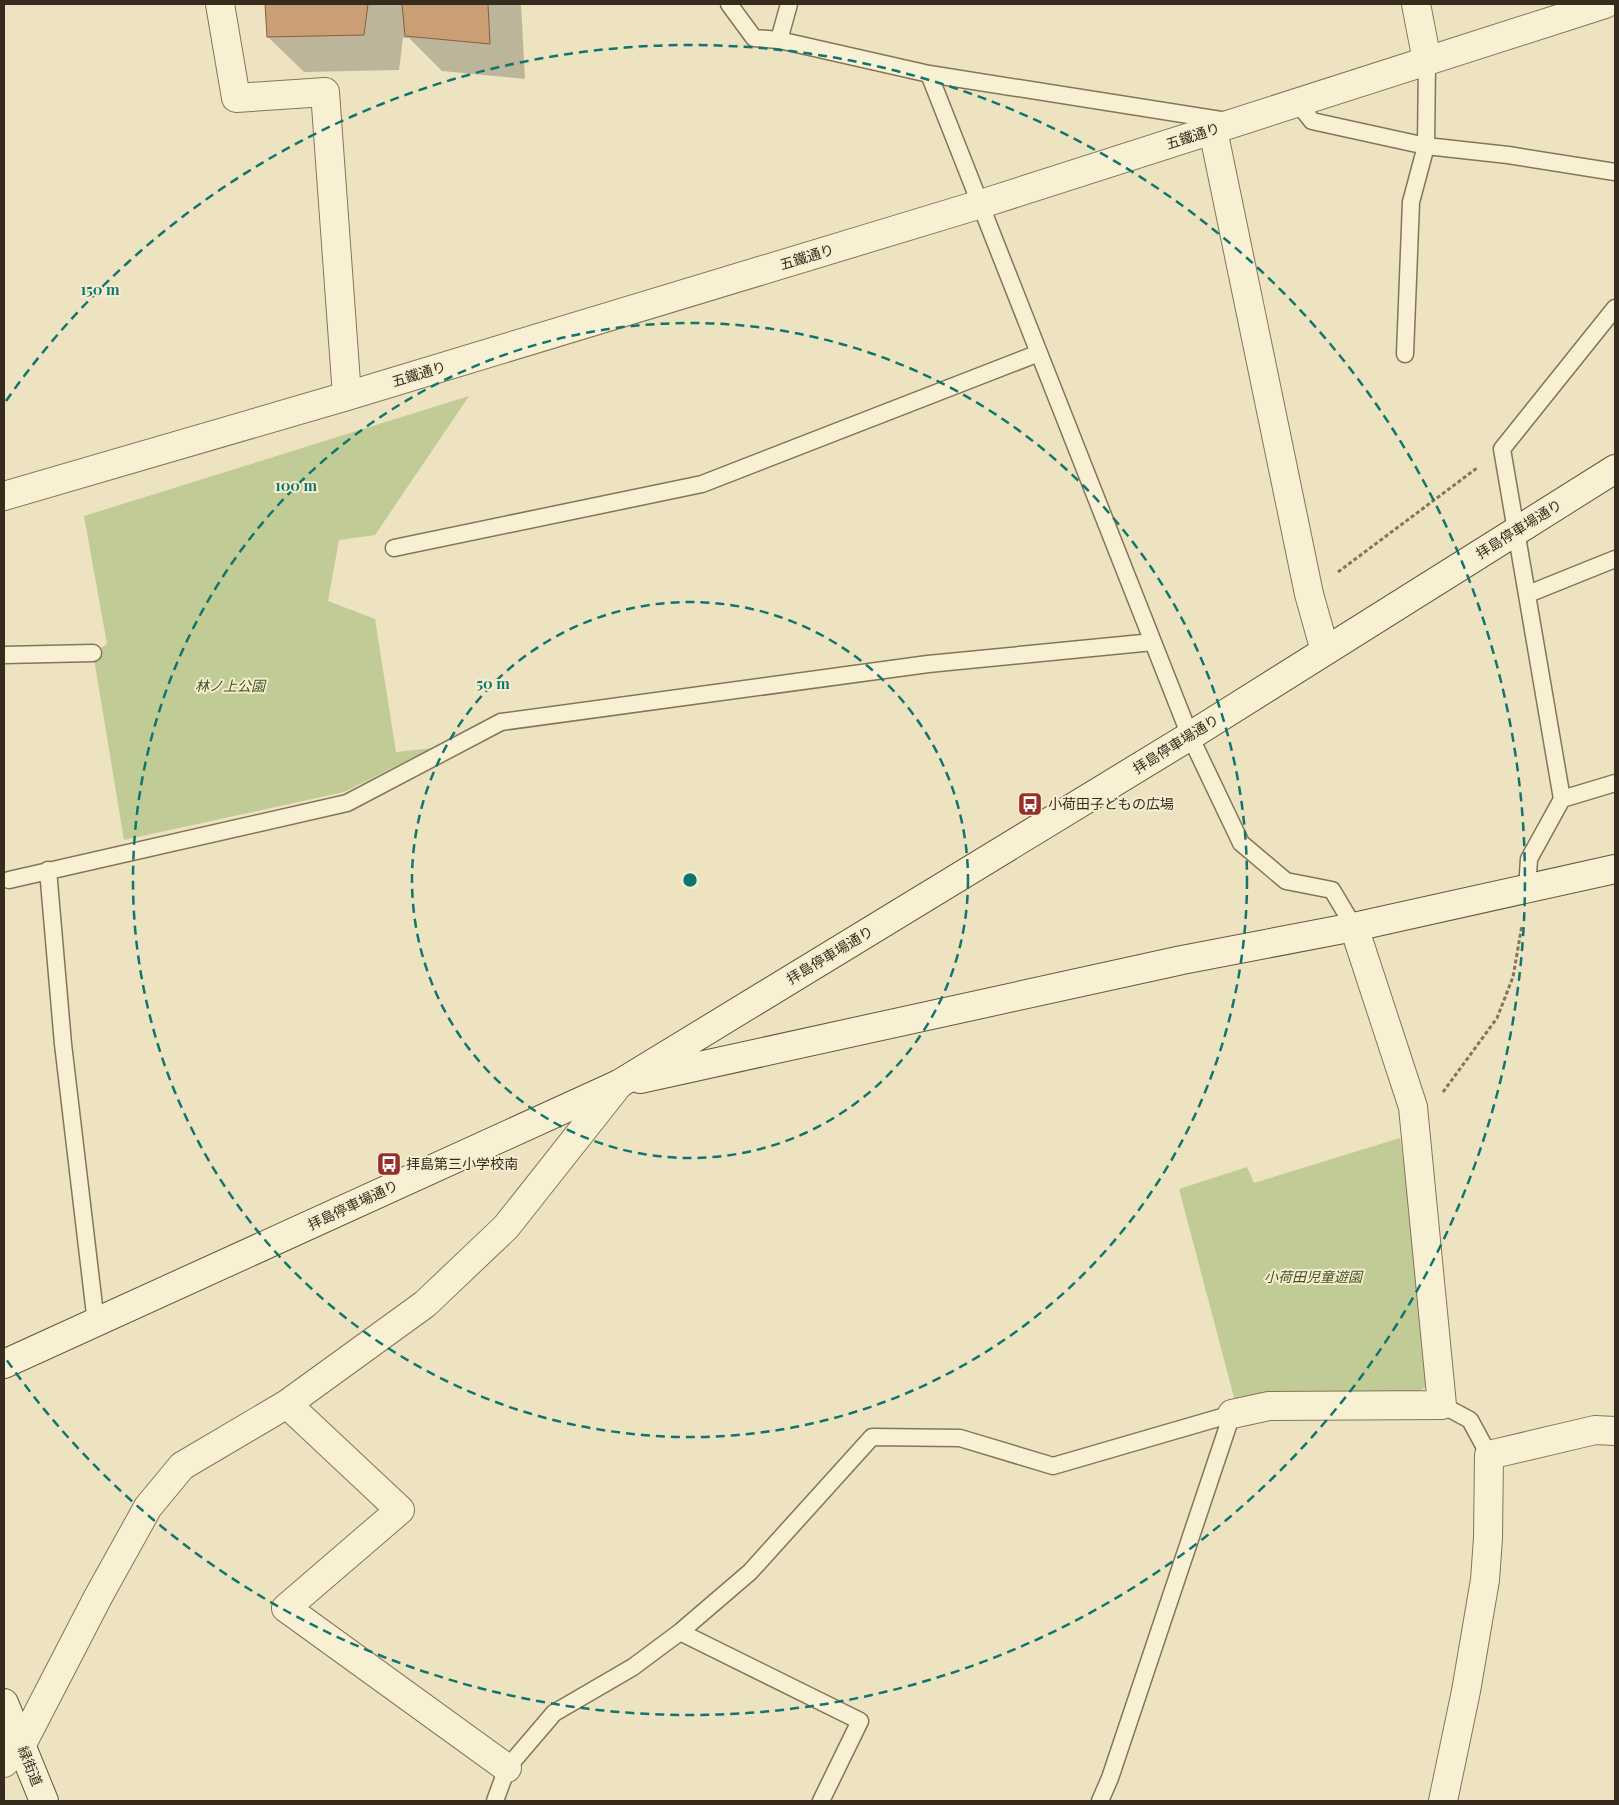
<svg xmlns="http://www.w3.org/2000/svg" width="1619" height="1805" font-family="'Playfair Display','Noto Sans JP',serif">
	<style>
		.green { fill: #c1cb95 }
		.shadow { fill: #0003 }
		.building { fill: #cb9f76; stroke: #855f3f }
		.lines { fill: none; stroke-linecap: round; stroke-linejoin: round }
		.lane-casing { stroke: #867458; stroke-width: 19 }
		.street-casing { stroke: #867458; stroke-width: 30 }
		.secondary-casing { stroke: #68553c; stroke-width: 30 }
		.path { stroke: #867458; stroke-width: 3; stroke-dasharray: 4 2.5; stroke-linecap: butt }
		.lane { stroke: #f8f0d3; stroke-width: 16 }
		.street { stroke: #f8f0d3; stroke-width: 28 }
		.secondary { stroke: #f8f0d3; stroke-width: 28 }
		.ring { fill: none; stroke: #0f766e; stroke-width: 2.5; stroke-dasharray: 9 6 }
		.labels { text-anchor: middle; stroke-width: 4; stroke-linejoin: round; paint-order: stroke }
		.street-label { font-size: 14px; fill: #362b1d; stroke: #f5edd0 }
		.park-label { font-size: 14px; font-style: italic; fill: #435223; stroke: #f5edd0 }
		.poi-label { font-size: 14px; fill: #362b1d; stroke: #f5edd0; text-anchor: start }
		.centre { fill: #0f766e; stroke: #f5edd0; stroke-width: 2.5 }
		.ring-label { font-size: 15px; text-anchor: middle; font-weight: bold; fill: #0f766e; stroke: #f5edd0; stroke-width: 4; stroke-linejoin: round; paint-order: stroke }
	</style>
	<rect width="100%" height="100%" fill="#ede3c0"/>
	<!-- green -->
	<path class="green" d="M469 396 375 535 339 540 328 601 375 619 396 752 433 748 344 792 124 840 93 653 107 644 84 516Z
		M1400 1138 1436 1381 1412 1395 1235 1401 1179 1189 1247 1167 1254 1183Z"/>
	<!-- shadow -->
	<path class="shadow" d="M266 4H521L525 79 442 71 409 38H403L399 70 304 72 268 37Z"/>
	<!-- building -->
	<path class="building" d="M265 4H368L364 35 267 37Z
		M393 4H488L490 44 405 36 402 4Z"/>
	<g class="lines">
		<defs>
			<path id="lane" d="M729 4 754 38 779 40 929 74 1227 121
				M779 40 789 4
				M929 74 1190 736 1241 843 1286 881 1332 890 1354 927
				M1297 102 1312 121 1426 146 1508 155 1615 172
				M1405 354 1411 202 1426 146 1427 61
				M394 548 702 484 1039 353
				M1528 594 1615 559
				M4 655 93 653
				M1562 799 1615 783
				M48 870 63 1044 96 1323
				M9 880 347 803 501 722 928 664 1153 642
				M1527 888 1529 859 1562 799 1502 449 1615 308
				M1442 1405 1470 1420 1489 1455
				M680 1632 860 1721 821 1801
				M495 1801 507 1768 554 1713 633 1667 680 1632 750 1572 872 1437 960 1438 1053 1466 1232 1414
				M1100 1801 1110 1778 1232 1414"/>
			<path id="street" d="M220 4 236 98 325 92 347 396
				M1416 4 1427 61
				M1213 130 1309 594 1325 651
				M4 496 347 396 981 204 1605 4
				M287 1404 400 1510 286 1608 507 1768
				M1232 1414 1269 1406 1442 1405 1413 1107 1354 927
				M4 1763 21 1746 98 1597 148 1507 182 1466 287 1404 425 1304 506 1227 619 1084
				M1443 1801 1466 1691 1485 1580 1488 1538 1489 1455 1595 1430 1615 1431"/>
			<path id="secondary" d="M640 1079 1182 960 1354 927 1615 869
				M4 1364 619 1084 1190 736 1615 469
				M4 1703 44 1801"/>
		</defs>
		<!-- lane casing -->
		<use href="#lane" class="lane-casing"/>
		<!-- street casing -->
		<use href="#street" class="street-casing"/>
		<!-- secondary casing -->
		<use href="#secondary" class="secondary-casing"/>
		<!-- path -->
		<path class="path" d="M1338 572 1477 468
			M1443 1092 1497 1018 1513 977 1522 925"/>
		<!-- lane -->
		<use href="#lane" class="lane"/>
		<!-- street -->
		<use href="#street" class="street"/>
		<!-- secondary -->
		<use href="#secondary" class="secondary"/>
	</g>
	<!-- distance rings -->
	<g class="ring">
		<circle cx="690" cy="880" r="278"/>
		<circle cx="690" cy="880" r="557"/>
		<path d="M6 401A835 835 0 1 1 6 1359"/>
	</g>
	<!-- icons -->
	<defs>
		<symbol id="bus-square" viewBox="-11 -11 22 22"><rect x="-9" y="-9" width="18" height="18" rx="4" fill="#952f29" stroke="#f5edd0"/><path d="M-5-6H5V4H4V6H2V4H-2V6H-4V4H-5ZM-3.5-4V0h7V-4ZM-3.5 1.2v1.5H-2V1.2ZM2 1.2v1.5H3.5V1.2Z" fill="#fff"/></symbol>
	</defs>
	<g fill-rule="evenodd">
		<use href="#bus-square" x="1016" y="790" width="28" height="28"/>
		<use href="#bus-square" x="375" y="1150" width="28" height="28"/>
	</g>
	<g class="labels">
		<!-- street labels -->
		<g class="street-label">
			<text transform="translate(1193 136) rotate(-18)" y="5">五鐵通り</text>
			<text transform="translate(807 257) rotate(-17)" y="5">五鐵通り</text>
			<text transform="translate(419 374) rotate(-17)" y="5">五鐵通り</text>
			<text transform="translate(1519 529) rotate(-32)" y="5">拝島停車場通り</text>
			<text transform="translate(1176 744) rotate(-32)" y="5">拝島停車場通り</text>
			<text transform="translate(830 955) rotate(-31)" y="5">拝島停車場通り</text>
			<text transform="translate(353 1205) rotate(-25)" y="5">拝島停車場通り</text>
			<text transform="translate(30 1766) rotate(68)" y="5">緑街道</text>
		</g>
		<!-- park labels -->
		<g class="park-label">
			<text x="230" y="691">林ノ上公園</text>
			<text x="1313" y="1282">小荷田児童遊園</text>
		</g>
		<!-- poi labels -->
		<g class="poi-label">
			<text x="1048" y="809">小荷田子どもの広場</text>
			<text x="406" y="1169">拝島第三小学校南</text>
		</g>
	</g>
	<circle cx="690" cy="880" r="8" class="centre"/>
	<g class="ring-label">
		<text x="100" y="295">150 m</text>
		<text x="296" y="491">100 m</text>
		<text x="493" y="689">50 m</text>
	</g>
	<!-- border -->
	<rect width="1619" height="1805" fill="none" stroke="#362b1d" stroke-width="10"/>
</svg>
